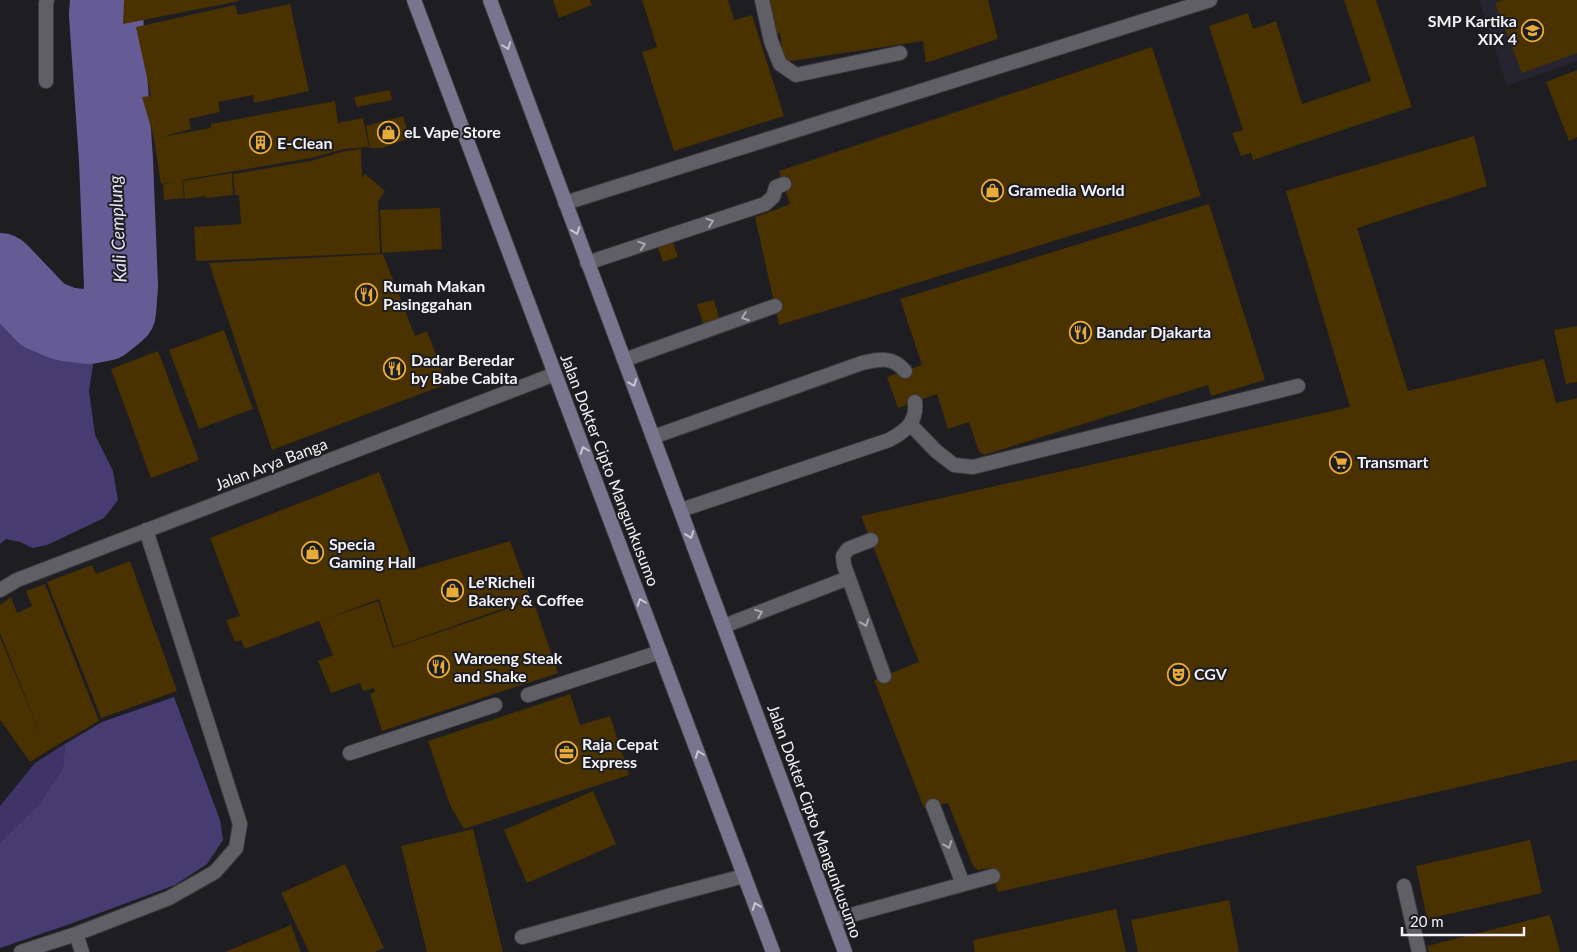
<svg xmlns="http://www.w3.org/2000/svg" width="1577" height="952" font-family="Lato,sans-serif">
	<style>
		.built { fill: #26242f }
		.green { fill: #3f3467 }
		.forest { fill: #473c72 }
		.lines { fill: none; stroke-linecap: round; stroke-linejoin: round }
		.river { stroke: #665c95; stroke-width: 74 }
		.building { fill: #4a3100 }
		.service-casing { stroke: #3c3b3f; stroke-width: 16 }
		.minor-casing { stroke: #3c3b3f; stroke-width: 16 }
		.secondary-casing { stroke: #3c3b3f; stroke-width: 16 }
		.service { stroke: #605f66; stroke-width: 14 }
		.minor { stroke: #605f66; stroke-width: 14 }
		.secondary { stroke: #79758e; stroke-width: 14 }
		.oneway { stroke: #c8c6d2 }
		.oneway2 { stroke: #aaa8ae }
		.labels { text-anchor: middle; stroke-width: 4; stroke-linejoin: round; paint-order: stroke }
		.poi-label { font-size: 16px; font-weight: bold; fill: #f3f2f6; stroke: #1d1d22; text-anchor: start }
		.street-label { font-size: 16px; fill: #f3f2f6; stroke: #1d1d22 }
		.water-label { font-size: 18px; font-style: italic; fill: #e4e2f4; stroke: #1d1d22 }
	</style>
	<rect width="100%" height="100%" fill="#1d1d22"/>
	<!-- built -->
	<path class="built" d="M1479 0H1577V61L1507 86Z"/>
	<!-- green -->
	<path class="green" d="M65 744 63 768 39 804 0 842V806L35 763Z"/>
	<!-- forest -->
	<path class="forest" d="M0 306 30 331 63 348H91L93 364 89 391 95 435 113 471 118 500 104 518 47 545 33 548 20 542 6 539 0 544Z
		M174 697 220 820 223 840 207 864 175 885 70 924 0 948V842L39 804 63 768 65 744 102 722Z"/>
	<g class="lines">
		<!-- river -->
		<path class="river" d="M0 270 43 315 65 324 89 327 104 324 119 312 121 286 116 160 106 15 107 0"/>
	</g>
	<!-- building -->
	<path class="building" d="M124 0H239V1L123 24Z
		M553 0H590L592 5 559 18Z
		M642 0H728L734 20 752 15 784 116 674 151 642 52 657 47Z
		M770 0H988L998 39 926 63 923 41 784 62 780 33H775Z
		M1344 0H1376L1412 107 1253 160 1251 153 1241 156 1232 133 1243 130 1209 26 1248 13 1253 29 1276 21 1302 104 1371 81Z
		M1503 0H1577V53L1522 73 1495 3Z
		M290 4 309 91 254 103 253 95 218 102 220 112 189 119 191 129 162 137 211 128V124L335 101 338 123 363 118 369 147 344 149 311 158 182 180 184 198 164 200 163 184 179 181 161 184 154 138 142 97 151 96 136 27 235 5 238 15Z
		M1152 47 1201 196 779 325 755 217 790 204 779 171Z
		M1577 70V137L1569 141 1546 82Z
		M390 90 392 100 357 107 354 97Z
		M403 116 410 138 382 148H370L366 126Z
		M1474 136 1487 186 1357 228 1408 391 1544 359 1556 403 1577 398V760L998 892 990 868 978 870 973 866 948 803 924 808 874 680 919 662 861 516 1350 407 1286 191Z
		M361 149 362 178 365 174 385 191 378 202 380 253 196 261 194 227 241 224 239 195H235L233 174 311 161 345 151Z
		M232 173 233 195 205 198V196L185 199 183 181Z
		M1209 204 1265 380 1211 396 1208 385 984 455 979 452 969 422 948 429 937 394 898 408 887 377 922 365 900 299Z
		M440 208 442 249 382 253 380 210Z
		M672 239 678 257 663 262 657 245Z
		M383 254 415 336 427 331 447 384 272 450 209 263Z
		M714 300 720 321 704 326 697 304Z
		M1577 326V382L1566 384 1554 330Z
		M224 330 253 409 199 429 169 350Z
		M158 351 199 460 151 478 111 369Z
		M379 472 416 569 510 541 531 599 394 647 379 599 321 621 378 601 393 648 533 600 558 673 382 731 370 694 375 692 374 688 363 691 360 683 331 693 318 661 333 655 319 621 245 649 241 640 235 642 226 620 240 616 210 538Z
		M130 561 177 691 101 718 47 582 92 565 96 574Z
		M45 584 99 721 47 751 30 762 1 721H0V637L43 741 0 633V605L11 597 17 613 32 606 26 591Z
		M570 694 580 725 610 716 629 775 464 829 450 805 428 741Z
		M593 791 616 844 527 883 504 830Z
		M473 829 503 952H427L401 846Z
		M1530 840 1542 893 1427 919 1416 866Z
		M345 864 384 948 374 952H309L281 893Z
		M1229 900 1239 952H1138L1131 920Z
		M1116 909 1126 952H975L973 940Z
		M1550 915 1560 952H1429L1427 946Z
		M291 925 301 952H225Z"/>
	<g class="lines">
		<defs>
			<path id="service" d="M762 0 771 41 780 64 796 75 900 53
				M46 81V3L47 0
				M587 263 765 204 773 197 776 187 784 184
				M624 360 775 306
				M910 424 936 451 954 465 973 467 1298 386
				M653 437 862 363C879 359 893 356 905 371
				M681 510 889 440C906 431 917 422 915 402
				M871 540 848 549 843 556 844 565 884 676
				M724 626 848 578
				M528 695 660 652
				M350 753 495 705
				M933 806 963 884
				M833 920 993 876
				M522 937 668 896 744 876"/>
			<path id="minor" d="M565 203 1210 0
				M0 590 17 580 555 374
				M1404 886 1419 952
				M76 934 82 952
				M21 952 76 934 169 898 215 872 236 848 240 824 146 530"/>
			<path id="secondary" d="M414 0 773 952
				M490 0 845 952"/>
		</defs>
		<!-- service casing -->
		<use href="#service" class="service-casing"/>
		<!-- minor casing -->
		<use href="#minor" class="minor-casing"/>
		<!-- secondary casing -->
		<use href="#secondary" class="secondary-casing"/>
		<!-- service -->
		<use href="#service" class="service"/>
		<!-- minor -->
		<use href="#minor" class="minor"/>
		<!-- secondary -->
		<use href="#secondary" class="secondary"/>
	</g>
	<!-- one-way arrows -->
	<defs><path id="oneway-chevron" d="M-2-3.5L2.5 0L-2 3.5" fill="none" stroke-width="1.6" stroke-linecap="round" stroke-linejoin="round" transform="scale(1.25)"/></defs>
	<g class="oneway">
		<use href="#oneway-chevron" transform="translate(507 46) rotate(69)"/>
		<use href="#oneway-chevron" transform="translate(576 231) rotate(70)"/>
		<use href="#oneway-chevron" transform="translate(633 383) rotate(69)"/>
		<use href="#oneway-chevron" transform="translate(584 450) rotate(-111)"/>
		<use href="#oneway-chevron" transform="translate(690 535) rotate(70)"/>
		<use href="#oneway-chevron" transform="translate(641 602) rotate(-111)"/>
		<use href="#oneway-chevron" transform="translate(699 754) rotate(-111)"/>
		<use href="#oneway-chevron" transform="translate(756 906) rotate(-111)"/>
	</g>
	<g class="oneway2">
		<use href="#oneway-chevron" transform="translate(710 222) rotate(-19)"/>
		<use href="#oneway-chevron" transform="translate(642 245) rotate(-18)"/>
		<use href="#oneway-chevron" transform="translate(745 317) rotate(160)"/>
		<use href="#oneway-chevron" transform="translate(759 613) rotate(-21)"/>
		<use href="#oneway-chevron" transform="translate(865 623) rotate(70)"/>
		<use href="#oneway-chevron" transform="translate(948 845) rotate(69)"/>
	</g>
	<!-- icons -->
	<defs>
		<symbol id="school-ring" viewBox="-11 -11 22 22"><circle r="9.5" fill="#1d1d22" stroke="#e8ab37" stroke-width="1.5"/><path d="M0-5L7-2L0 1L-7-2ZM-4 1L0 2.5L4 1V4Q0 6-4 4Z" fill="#e8ab37"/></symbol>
		<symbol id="shop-ring" viewBox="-11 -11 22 22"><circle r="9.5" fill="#1d1d22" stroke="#e8ab37" stroke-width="1.5"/><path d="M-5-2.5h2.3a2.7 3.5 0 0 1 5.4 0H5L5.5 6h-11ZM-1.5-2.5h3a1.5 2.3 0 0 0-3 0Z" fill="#e8ab37"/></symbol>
		<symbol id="building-ring" viewBox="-11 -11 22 22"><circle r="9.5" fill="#1d1d22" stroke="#e8ab37" stroke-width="1.5"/><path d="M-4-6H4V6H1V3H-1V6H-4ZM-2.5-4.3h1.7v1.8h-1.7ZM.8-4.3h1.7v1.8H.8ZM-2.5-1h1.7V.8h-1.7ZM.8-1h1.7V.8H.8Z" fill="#e8ab37"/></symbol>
		<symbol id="restaurant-ring" viewBox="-11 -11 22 22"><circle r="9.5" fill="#1d1d22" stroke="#e8ab37" stroke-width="1.5"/><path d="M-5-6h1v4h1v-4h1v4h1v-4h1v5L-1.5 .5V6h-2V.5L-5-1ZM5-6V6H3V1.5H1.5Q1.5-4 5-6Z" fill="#e8ab37"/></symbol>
		<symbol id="supermarket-ring" viewBox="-11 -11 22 22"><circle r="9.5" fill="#1d1d22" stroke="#e8ab37" stroke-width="1.5"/><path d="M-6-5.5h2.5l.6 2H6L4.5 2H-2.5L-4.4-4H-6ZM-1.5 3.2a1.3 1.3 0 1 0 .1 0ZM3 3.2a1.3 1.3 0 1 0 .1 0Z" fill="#e8ab37"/></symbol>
		<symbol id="theatre-ring" viewBox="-11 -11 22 22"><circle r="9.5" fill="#1d1d22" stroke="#e8ab37" stroke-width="1.5"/><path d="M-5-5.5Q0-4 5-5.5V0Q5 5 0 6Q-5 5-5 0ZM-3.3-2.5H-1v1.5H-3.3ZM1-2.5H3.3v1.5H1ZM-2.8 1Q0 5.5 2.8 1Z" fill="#e8ab37"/></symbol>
		<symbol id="office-ring" viewBox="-11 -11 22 22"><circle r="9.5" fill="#1d1d22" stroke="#e8ab37" stroke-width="1.5"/><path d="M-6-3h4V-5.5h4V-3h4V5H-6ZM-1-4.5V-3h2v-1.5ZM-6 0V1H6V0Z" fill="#e8ab37"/></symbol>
	</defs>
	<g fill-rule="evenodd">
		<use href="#school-ring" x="1520" y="18" width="25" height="25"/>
		<use href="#shop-ring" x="376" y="120" width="25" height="25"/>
		<use href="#building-ring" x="248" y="130" width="25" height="25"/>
		<use href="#shop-ring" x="980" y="178" width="25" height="25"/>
		<use href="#restaurant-ring" x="354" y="282" width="25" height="25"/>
		<use href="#restaurant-ring" x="1068" y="320" width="25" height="25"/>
		<use href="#restaurant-ring" x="382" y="356" width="25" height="25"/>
		<use href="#supermarket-ring" x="1328" y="450" width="25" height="25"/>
		<use href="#shop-ring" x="300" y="540" width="25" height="25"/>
		<use href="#shop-ring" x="440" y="578" width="25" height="25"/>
		<use href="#restaurant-ring" x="426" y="654" width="25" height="25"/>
		<use href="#theatre-ring" x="1166" y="662" width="25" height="25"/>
		<use href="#office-ring" x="554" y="740" width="25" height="25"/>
	</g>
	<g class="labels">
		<!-- poi labels -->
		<g class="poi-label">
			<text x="1517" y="27" text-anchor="end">SMP Kartika<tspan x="1517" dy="18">XIX 4</tspan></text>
			<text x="404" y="138">eL Vape Store</text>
			<text x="277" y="149">E-Clean</text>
			<text x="1008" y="196">Gramedia World</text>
			<text x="383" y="292">Rumah Makan<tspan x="383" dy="18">Pasinggahan</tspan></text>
			<text x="1096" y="338">Bandar Djakarta</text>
			<text x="411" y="366">Dadar Beredar<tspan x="411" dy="18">by Babe Cabita</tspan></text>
			<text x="1357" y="468">Transmart</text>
			<text x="329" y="550">Specia<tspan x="329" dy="18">Gaming Hall</tspan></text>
			<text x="468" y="588">Le'Richeli<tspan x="468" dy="18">Bakery &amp; Coffee</tspan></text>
			<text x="454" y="664">Waroeng Steak<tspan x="454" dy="18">and Shake</tspan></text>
			<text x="1194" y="680">CGV</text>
			<text x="582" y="750">Raja Cepat<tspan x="582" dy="18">Express</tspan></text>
		</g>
		<!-- street labels -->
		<g class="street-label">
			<text transform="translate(271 464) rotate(-21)" y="6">Jalan Arya Banga</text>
			<text transform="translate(610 470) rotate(69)" y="6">Jalan Dokter Cipto Mangunkusumo</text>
			<text transform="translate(815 821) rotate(70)" y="6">Jalan Dokter Cipto Mangunkusumo</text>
		</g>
		<!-- water labels -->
		<g class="water-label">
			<text transform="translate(118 229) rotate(-93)" y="6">Kali Cemplung</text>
		</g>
	</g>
	<!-- scale -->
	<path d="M1402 927v8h122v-8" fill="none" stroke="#f3f2f6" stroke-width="2.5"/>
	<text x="1410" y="927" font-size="15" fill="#f3f2f6" stroke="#1d1d22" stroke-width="4" paint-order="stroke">20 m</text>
</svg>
